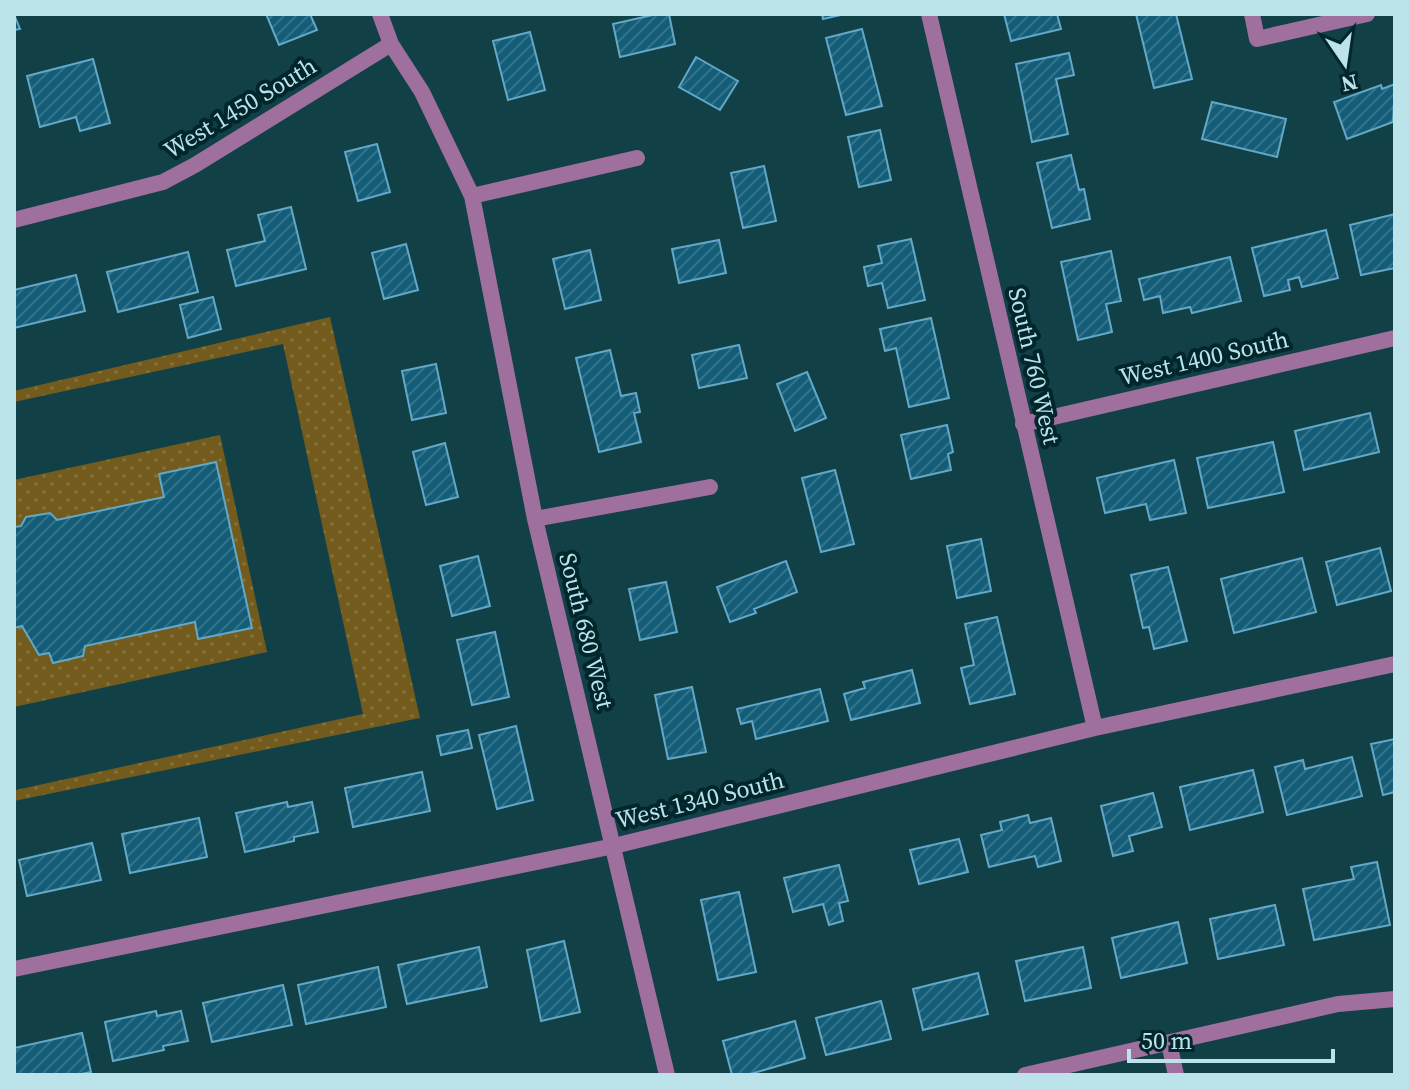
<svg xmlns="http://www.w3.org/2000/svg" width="1409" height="1089" font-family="'Source Serif 4',serif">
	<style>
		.grass { fill: url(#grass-dots) }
		.building { fill: url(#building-hatch); stroke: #63a8c7; stroke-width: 2 }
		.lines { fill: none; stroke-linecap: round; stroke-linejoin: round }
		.minor { stroke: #9f6f9d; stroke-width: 16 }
		.labels { text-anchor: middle; stroke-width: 8; stroke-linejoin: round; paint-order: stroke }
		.street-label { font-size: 24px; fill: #bce3e9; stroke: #01262b }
	</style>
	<defs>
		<pattern id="grass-dots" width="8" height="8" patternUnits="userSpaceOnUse" patternTransform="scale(2)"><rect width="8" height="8" fill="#725b1c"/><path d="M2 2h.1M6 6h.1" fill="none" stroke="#84723d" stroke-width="1.8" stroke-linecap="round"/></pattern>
		<pattern id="building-hatch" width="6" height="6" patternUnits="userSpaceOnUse" patternTransform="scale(2)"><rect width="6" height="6" fill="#145d78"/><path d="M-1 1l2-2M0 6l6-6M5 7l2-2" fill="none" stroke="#34748b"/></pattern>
	</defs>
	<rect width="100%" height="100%" fill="#124047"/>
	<!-- grass -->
	<path class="grass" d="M330 317 420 718 14 801V782L16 790 363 714 283 344 14 402V391Z
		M220 435 267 652 14 707V628L22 626 39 655 49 653 54 663 83 656 85 646 195 622 198 639 252 628 215 462 160 474 164 497 57 520 26 517 21 526 14 527V480Z"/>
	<!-- building -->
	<path class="building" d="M14 14 20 29 14 30Z
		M266 14H310L317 30 279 45Z
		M657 14H669L675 44 620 57 613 24Z
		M822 14H845L823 19Z
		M1004 14H1057L1061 29 1011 41Z
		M1136 14H1176L1192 79 1154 88Z
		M862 29 882 106 846 115 826 38Z
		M530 32 545 90 508 100 493 41Z
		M1069 53 1074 75 1056 79 1068 134 1032 142 1016 64Z
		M696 57 738 81 720 110 679 87Z
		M93 59 110 123 80 131 76 117 40 127 27 76Z
		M1395 84 1393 122 1347 139 1334 102 1381 85 1382 89Z
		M1212 102 1286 119 1277 157 1202 139Z
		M880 130 891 180 859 187 848 137Z
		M377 144 390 192 358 201 345 152Z
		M1071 155 1079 190 1084 189 1090 219 1052 228 1037 163Z
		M764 166 776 221 743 228 731 173Z
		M291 207 306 269 236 286 227 250 265 241 258 215Z
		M1395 214V268L1361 275 1350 225Z
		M1326 230 1338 278 1302 287 1299 277 1288 280 1290 290 1264 296 1252 248Z
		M911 239 925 300 888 308 882 283 868 286 864 267 882 263 878 246Z
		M719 240 726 273 679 283 672 249Z
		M406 244 418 290 384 299 372 253Z
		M590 250 601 300 565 309 553 259Z
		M1111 251 1121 301 1106 304 1112 332 1078 340 1061 262Z
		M188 252 198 292 118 312 107 272Z
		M1230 257 1241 301 1192 313 1190 307 1163 313 1160 296 1144 300 1139 279Z
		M76 275 85 311 14 328V290Z
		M213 297 221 329 188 338 180 305Z
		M931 318 949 398 909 407 896 348 885 351 880 329Z
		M739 345 747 378 699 388 692 355Z
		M610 350 621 396 636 393 640 412 634 413 641 442 599 452 576 358Z
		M436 364 446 413 412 420 402 371Z
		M807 372 826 418 795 431 777 384Z
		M1370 413 1379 452 1304 470 1295 431Z
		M947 425 953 452 948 454 951 470 911 479 901 435Z
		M1273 442 1284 492 1208 508 1197 458Z
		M445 443 458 497 426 505 413 452Z
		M1174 460 1186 513 1150 520 1146 504 1105 513 1097 478Z
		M216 462 252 628 198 639 195 622 85 646 83 656 53 663 49 653 39 655 22 626 14 628V527L21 526 26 517 50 513 57 520 164 497 159 474Z
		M835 470 854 544 821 552 802 478Z
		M981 539 991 591 957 598 947 546Z
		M1380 548 1391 591 1337 605 1326 562Z
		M478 556 490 606 452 616 440 566Z
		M1302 558 1316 612 1234 633 1221 579Z
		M786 561 797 592 754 609 756 613 730 622 717 587Z
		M1168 567 1187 641 1154 649 1149 627 1143 628 1131 575Z
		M666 582 677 632 640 640 629 589Z
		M997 617 1015 694 970 704 961 668 974 665 965 624Z
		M495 632 509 697 472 705 457 640Z
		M912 670 920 703 851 720 844 694 865 688 863 682Z
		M692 687 706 752 668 759 655 695Z
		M820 689 828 721 756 739 752 721 741 724 737 709Z
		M516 726 533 800 497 809 479 735Z
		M468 730 472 748 441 755 437 736Z
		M1395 739V792L1383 795 1371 744Z
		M1352 757 1362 796 1287 815 1275 767 1303 760 1305 769Z
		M1253 770 1263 812 1190 830 1180 787Z
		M422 772 430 811 353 827 345 788Z
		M1153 793 1162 827 1129 836 1133 851 1113 856 1101 806Z
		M287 802 288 807 312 802 318 832 294 837V841L245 852 236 813Z
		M1028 815 1030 823 1051 818 1061 861 1038 867 1035 856 989 867 981 835 1002 830 1000 822Z
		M199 818 207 857 130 873 122 834Z
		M959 839 968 872 919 884 910 850Z
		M92 843 101 880 27 896 19 860Z
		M1377 862 1390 925 1314 940 1303 889 1354 879 1351 867Z
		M839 865 848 901 839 903 843 921 829 925 823 904 793 912 784 878Z
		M739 892 756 972 718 980 701 900Z
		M1275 905 1284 945 1218 959 1210 919Z
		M1178 922 1187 963 1121 978 1112 938Z
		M564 941 580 1012 541 1021 527 950Z
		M479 947 487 987 407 1004 398 965Z
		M1083 947 1091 988 1025 1001 1016 961Z
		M378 967 386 1007 306 1024 298 985Z
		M978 973 988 1014 923 1030 913 989Z
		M283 985 292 1025 212 1042 203 1003Z
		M881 1001 891 1039 826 1055 816 1018Z
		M156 1011 157 1016 181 1011 188 1041 163 1046 164 1050 113 1061 105 1022Z
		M795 1021 805 1058 747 1075H732L723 1041Z
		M82 1033 91 1072 77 1075H15L14 1048Z"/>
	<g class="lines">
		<!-- minor -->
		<path class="minor" d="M380 14 391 44 422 92 472 196 535 519 667 1075
			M929 14 1095 728
			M1252 14 1257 39 1367 14
			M472 196 637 158
			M14 220 163 182 195 165 391 44
			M1023 424 1395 338
			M535 519 710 487
			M14 969 614 846 1095 728 1395 664
			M1169 1043 1176 1075
			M1025 1075 1338 1004 1395 999"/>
	</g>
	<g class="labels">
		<!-- street labels -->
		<g class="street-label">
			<text transform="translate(240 108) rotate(-31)" y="8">West 1450 South</text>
			<text transform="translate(1204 358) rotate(-13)" y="8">West 1400 South</text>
			<text transform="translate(1034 366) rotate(77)" y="8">South 760 West</text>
			<text transform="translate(586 631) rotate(76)" y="8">South 680 West</text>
			<text transform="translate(700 800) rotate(-14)" y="8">West 1340 South</text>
		</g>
	</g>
	<!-- border -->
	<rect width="1409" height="1089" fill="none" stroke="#bce3e9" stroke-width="32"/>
	<!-- north arrow -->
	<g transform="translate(1345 64) rotate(167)" stroke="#01262b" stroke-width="6" paint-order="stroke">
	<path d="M0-6L14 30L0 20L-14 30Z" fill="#bce3e9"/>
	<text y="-12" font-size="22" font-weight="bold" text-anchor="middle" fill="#bce3e9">N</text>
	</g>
	<!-- scale -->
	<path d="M1129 1049v12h204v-12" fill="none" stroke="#bce3e9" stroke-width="4"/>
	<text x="1141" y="1049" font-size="24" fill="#bce3e9" stroke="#01262b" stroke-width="6" paint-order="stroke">50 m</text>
</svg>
